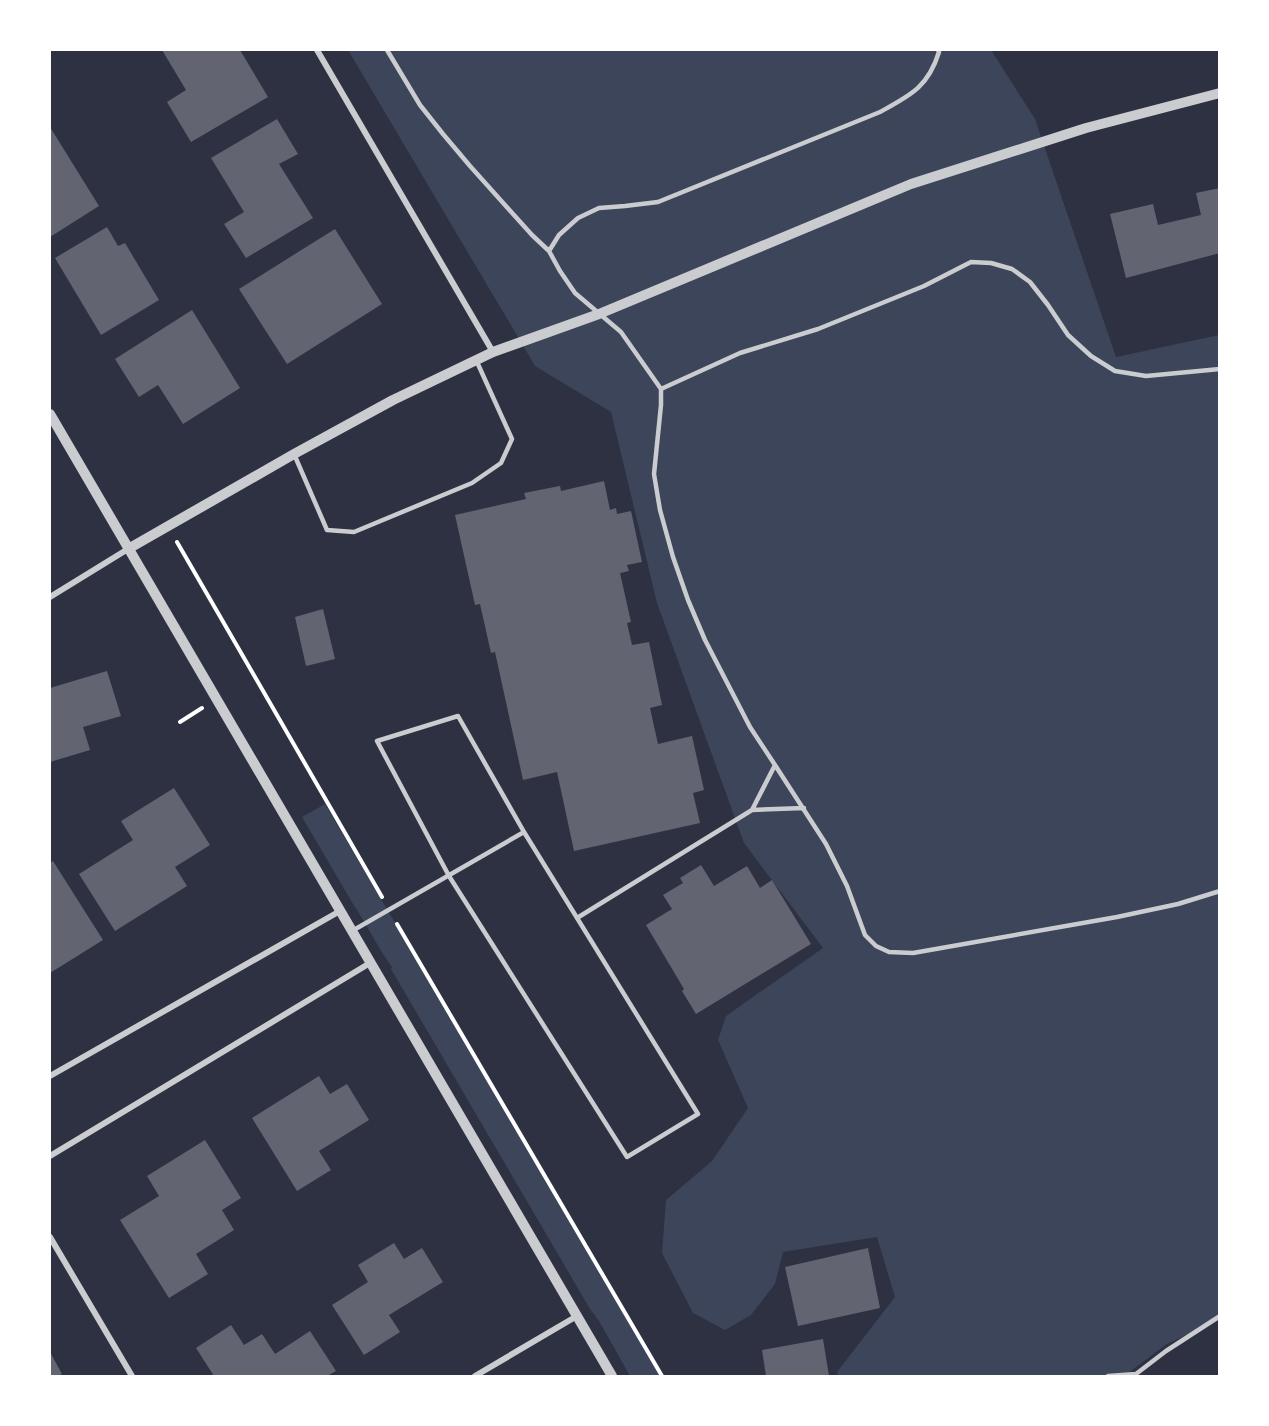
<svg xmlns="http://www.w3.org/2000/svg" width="1269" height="1426" font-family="Overpass,sans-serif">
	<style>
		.green { fill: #3c4559 }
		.building { fill: #626471 }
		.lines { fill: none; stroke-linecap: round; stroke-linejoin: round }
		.path { stroke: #fff; stroke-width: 4 }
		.service { stroke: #caccd0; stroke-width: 4.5 }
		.minor { stroke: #caccd0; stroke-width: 6 }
		.tertiary { stroke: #caccd0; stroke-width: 10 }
	</style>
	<rect width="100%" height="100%" fill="#2d3142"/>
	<!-- green -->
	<path class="green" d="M348 50H991L1035 119 1116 357 1219 335V1320L1167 1344 1124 1376H838L837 1372 895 1297 877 1237 783 1252 775 1284 751 1315 725 1330 693 1313 662 1253 666 1200 712 1161 748 1108 718 1040 726 1016 823 948 744 843 657 603 611 412 535 366Z
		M325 804 601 1272 660 1376H630L599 1321 590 1309 391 969 392 967C377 947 367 924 353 904L302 817Z"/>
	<!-- building -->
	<path class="building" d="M162 50H240L268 97 191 142 167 102 186 90Z
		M277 119 298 154 279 164 313 218 246 258 224 224 244 212 211 158Z
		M50 127 99 206 50 237Z
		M1220 188V253L1126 278 1110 214 1153 204 1158 225 1201 215 1196 193Z
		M107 227 118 246 125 243 159 300 101 335 55 258Z
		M335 229 382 304 287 364 239 289Z
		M192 310 240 388 183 424 158 385 139 397 115 359Z
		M604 481 610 510 616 508 617 514 631 511 642 562 627 565 629 571 620 573 631 622 627 623 632 645 649 642 662 705 650 708 658 744 692 736 704 790 693 793 700 823 574 851 557 772 523 780 495 652 491 653 480 604 475 605 455 515 526 499 524 493 560 486 561 491Z
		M323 609 335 659 306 666 295 617Z
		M107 671 121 716 83 727 90 750 50 762V688Z
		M174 788 210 845 175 867 187 886 115 931 79 874 133 840 121 821Z
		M53 861 103 940 50 973V863Z
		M701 865 714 886 747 866 760 888 772 880 811 944 696 1014 682 991 684 989 646 925 672 909 663 895 683 883 680 878Z
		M319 1076 330 1094 347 1084 369 1120 319 1151 331 1170 297 1191 252 1118Z
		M205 1140 241 1198 222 1210 234 1230 196 1254 208 1274 169 1298 120 1220 159 1196 147 1176Z
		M394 1243 404 1259 422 1248 443 1282 389 1315 400 1332 364 1355 332 1305 368 1282 358 1265Z
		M868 1248 880 1308 798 1326 785 1267Z
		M231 1325 244 1345 262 1334 275 1354 310 1331 336 1371 327 1376H214L196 1348Z
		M823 1339 829 1376H766L762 1350Z
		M50 1352 62 1374 58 1376H50Z"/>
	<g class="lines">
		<!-- path -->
		<path class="path" d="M177 542 382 897
			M180 722 202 708
			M397 924 662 1376"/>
		<!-- service -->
		<path class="service" d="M387 50 420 105 443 134 470 166 532 235 549 251 560 271 575 293 621 332 661 389V405L654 474 660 510 673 557 688 600 705 640 750 727 775 765 752 810 577 918
			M549 251 559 235 578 218 599 208 625 206 658 202 880 112C911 95 928 87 939 52L938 50
			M661 389 740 353 818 329 924 286 971 262 991 263 1012 269 1030 282 1048 305 1068 335 1091 356 1115 371 1146 376 1220 369
			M294 454 327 530 354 532 472 483 501 463 512 439 477 362
			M458 716 524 832 698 1114 627 1157 449 876 377 741Z
			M775 765 826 844 847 886 865 935 876 946 889 952 913 953 1117 917 1178 904 1220 891
			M752 810 804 808
			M352 931 524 832
			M1108 1376 1136 1374 1166 1351 1220 1316"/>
		<!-- minor -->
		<path class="minor" d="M317 50 493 352
			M50 597 128 549
			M50 1076 340 911
			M50 1156 370 963
			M50 1237 132 1376
			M475 1376 577 1316"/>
		<!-- tertiary -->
		<path class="tertiary" d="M50 414 612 1376
			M128 549 294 454 393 400 493 352 599 314 911 184 1086 128 1220 93"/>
	</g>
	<!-- border -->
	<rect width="1269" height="1426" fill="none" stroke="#ffffff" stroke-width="102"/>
</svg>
